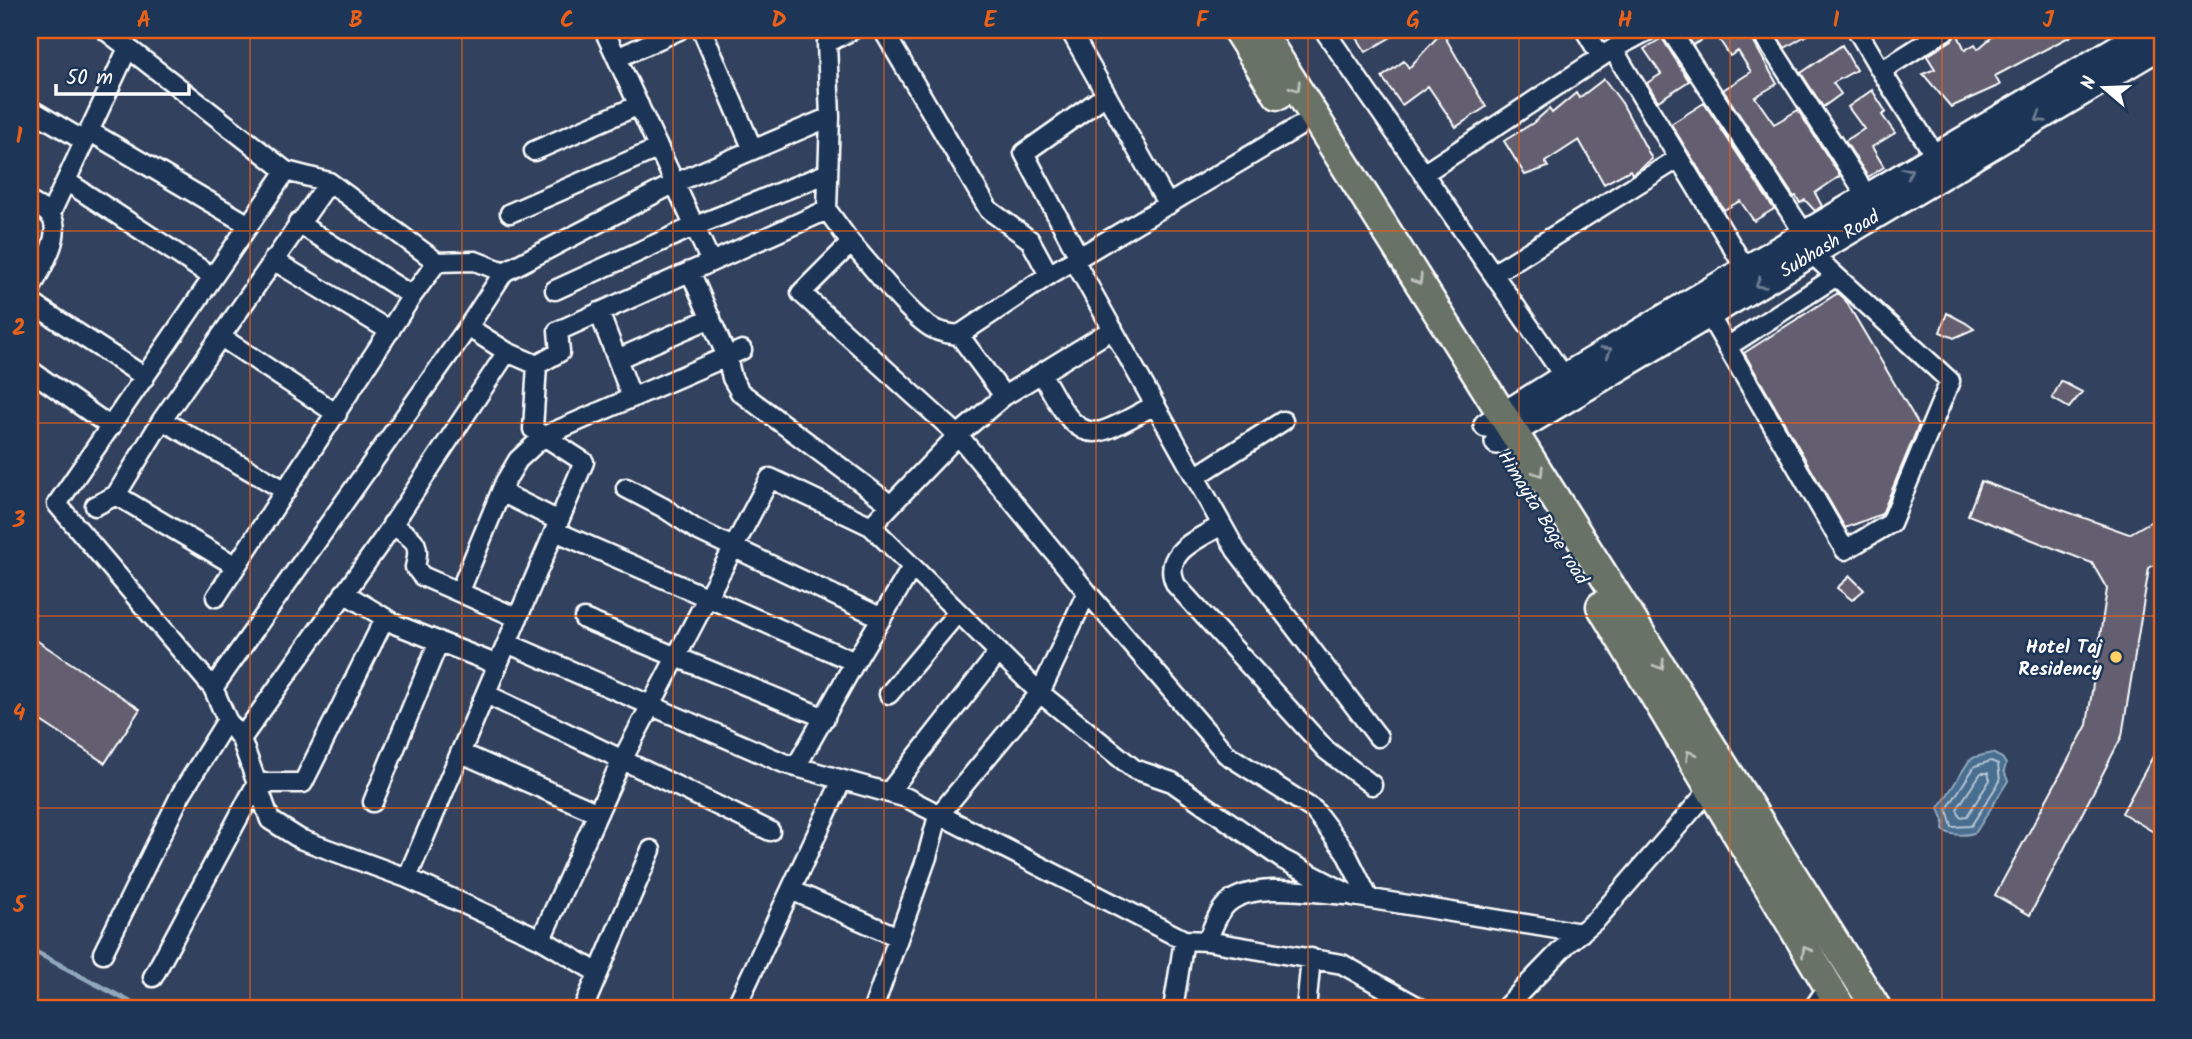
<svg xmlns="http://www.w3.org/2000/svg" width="2192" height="1039" font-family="Kalam,sans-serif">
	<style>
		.water { fill: #486e90; stroke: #91a8bc; stroke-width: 2 }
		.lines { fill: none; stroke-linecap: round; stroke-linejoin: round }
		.shore { stroke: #b6c5d3; stroke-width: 2 }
		.stream { stroke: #91a8bc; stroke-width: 5 }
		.building { fill: #635e6f; stroke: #fff; stroke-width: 2 }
		.service-casing { stroke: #fff; stroke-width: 14 }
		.minor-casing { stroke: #fff; stroke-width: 23 }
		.tertiary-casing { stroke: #fff; stroke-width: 28 }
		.primary-casing { stroke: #fff; stroke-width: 33 }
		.service { stroke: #1d3557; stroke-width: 9 }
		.minor { stroke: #1d3557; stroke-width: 18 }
		.tertiary { stroke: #1d3557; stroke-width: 23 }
		.primary { stroke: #697266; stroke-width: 28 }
		.oneway { stroke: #bcc0ba }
		.oneway2 { stroke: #6c7c92 }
		.grid { fill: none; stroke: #e96118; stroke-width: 2; stroke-opacity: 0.55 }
		.poi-dot { fill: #ffd166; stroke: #1d3557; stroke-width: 2.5 }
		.labels { text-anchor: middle; stroke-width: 5; stroke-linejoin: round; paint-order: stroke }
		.street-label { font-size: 19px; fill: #fff; stroke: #1d3557 }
		.poi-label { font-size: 19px; font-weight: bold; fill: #fff; stroke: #1d3557; text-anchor: end }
		.neatline { fill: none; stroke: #e96118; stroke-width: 2.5 }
		.grid-label { font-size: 23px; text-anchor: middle; font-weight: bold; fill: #e96118 }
	</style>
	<rect width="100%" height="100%" fill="#32415e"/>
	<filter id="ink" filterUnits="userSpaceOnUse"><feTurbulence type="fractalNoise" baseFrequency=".0143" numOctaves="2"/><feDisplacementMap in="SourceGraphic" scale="14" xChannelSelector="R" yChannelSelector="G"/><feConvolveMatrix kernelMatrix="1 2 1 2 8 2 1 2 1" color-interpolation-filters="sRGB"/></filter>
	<g filter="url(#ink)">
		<!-- water -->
		<path class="water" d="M1992 753 2002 758 2006 764 2004 771 2008 781 1976 832C1967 836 1950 836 1943 830L1944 821 1939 808 1969 761 1975 757Z"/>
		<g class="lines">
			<!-- shore -->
			<path class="shore" d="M1991 761 1998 764 2000 781 1971 826 1952 827 1947 809 1975 766Z
				M1981 773H1988L1990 780 1967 816 1960 817 1957 809Z"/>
			<!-- stream -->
			<path class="stream" d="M30 949 130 1002 132 1009"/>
		</g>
		<!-- building -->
		<path class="building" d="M1369 30H1403L1366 52 1357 38Z
			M1683 30H1745L1750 41 1752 39 1777 84 1755 97 1774 124 1798 110 1840 176 1815 193 1822 206 1815 211 1805 200 1800 203 1796 196 1794 197 1723 90 1751 72 1738 51 1730 56 1715 33 1693 45Z
			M1776 30H1815L1785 48 1774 31Z
			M2000 30H2082L1995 76 2000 85 1951 107 1923 74 1935 69 1927 56 1952 40 1957 33 1965 50 1975 44 1978 49Z
			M1442 32 1486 107 1456 127 1428 86 1402 105 1382 77 1404 61 1409 68Z
			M1662 38 1689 81 1658 101 1647 83 1661 74 1644 49Z
			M1842 45 1856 70 1833 83 1841 94 1823 107 1801 73Z
			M1604 79 1622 103 1652 159 1632 174 1630 170 1604 184 1579 140 1545 162 1548 167 1525 175 1504 141 1533 123 1549 109 1552 113 1576 93 1579 98Z
			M1872 90 1886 112 1882 115 1895 133 1872 147 1884 167 1868 177 1845 141 1864 129 1848 107Z
			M1704 103 1774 209 1754 221 1740 201 1724 210 1671 124Z
			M1838 293 1844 298 1919 425 1882 514 1845 528 1744 353Z
			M1947 313 1966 323 1974 329 1954 338 1940 332Z
			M2061 381 2082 392 2069 408 2052 398Z
			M1981 481 2129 534 2162 515V560L2149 568 2122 736 2030 915 1995 895 2087 725 2107 589 2092 563 1968 515Z
			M1850 576 1864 590 1852 600 1837 588Z
			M30 636 140 709 105 763 30 714Z
			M2162 740V837L2122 813Z"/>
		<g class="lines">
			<defs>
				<path id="service" d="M1807 1009 1824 985"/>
				<path id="minor" d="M105 30 286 171 57 504 213 688 227 720 241 739 383 539 507 352 537 365 560 352 558 331 827 210 830 117 827 43 852 30
					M604 30 711 262
					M702 30 753 150
					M883 30 989 210 1030 240 1049 275
					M1070 30 1168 205
					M1324 30 1570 385
					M1585 30 1601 57
					M1670 30 1804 233
					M1760 30 1867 196
					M1857 30 1881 71 1941 165
					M1613 49 1745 268
					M617 58 679 30
					M1881 71 1946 30
					M30 109 84 141
					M89 131 249 225
					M534 151 639 105
					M1423 174 1613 49 1649 30
					M66 181 213 277
					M30 202C37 206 48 211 52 218 63 237 38 273 30 291
					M827 210 851 243 801 293 958 435 1004 396 959 335 1049 275 1298 127
					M510 213 659 148
					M50 215 128 48
					M298 223 412 296
					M851 243C872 266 908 314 932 328 941 333 950 334 959 335
					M1079 257 1024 153 1106 95
					M273 260 390 331
					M1074 260 1236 550 1378 737
					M437 262 475 261 504 272
					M690 271 727 357 732 378 740 392 891 505
					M1493 274 1679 158
					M555 290 695 226 828 173
					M30 302 145 377
					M599 312 632 398
					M1709 315 1845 550 1891 523 1950 381 1812 254
					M468 327 507 352
					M221 337 337 414
					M1727 347 1835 277
					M617 359 711 318
					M30 370 111 427
					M1041 373C1055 395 1072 442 1105 430 1122 424 1139 413 1155 405
					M1004 396 1113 329
					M162 420 286 491
					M1195 477 1283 421
					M626 488 664 508 697 530 882 618
					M501 492 559 521
					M116 495 236 566
					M95 506 116 495 162 420 329 182
					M392 524C412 540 422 539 415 567L422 576 518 618
					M1222 525C1199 539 1160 552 1176 585L1326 750 1372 785
					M871 526 1040 693 1134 769 1172 782 1282 859 1353 896 1581 933
					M555 531 855 662
					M460 591 505 482 518 460 544 436 742 350
					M1087 592 1226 754 1314 810 1345 851 1368 897
					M344 593 397 625 498 665
					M216 597 412 296 437 262 329 182 286 171
					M584 619 825 718
					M507 643 786 764 907 798 1184 940 1207 941 1342 964 1422 1009
					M213 688 468 327 504 272 675 183 830 117
					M486 694 770 831
					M889 694 958 612
					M241 739 270 820 300 839 407 878 541 939 619 766 770 478 871 526 958 435 1087 592 1040 693 938 816 927 857 873 1009
					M461 753 598 813
					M796 767 855 662 912 567
					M888 793 999 652
					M373 802 439 641
					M407 878 584 462 533 429 537 365
					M791 890 898 937
					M541 939 598 973
					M1207 941C1212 930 1218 911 1228 903 1254 881 1314 893 1346 895
					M103 953 181 794 227 720
					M153 977 257 783H303L385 618
					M583 1009 651 850
					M735 1009 842 780
					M1173 1009 1184 940
					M1306 1009 1311 958
					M1504 1009 1567 944 1597 919 1710 789"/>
				<path id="tertiary" d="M1486 425 1564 376 2146 30
					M1497 442 2162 46"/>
				<path id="primary" d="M1237 30 1278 95
					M1260 30 1877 1009
					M1601 606 1842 1009"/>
			</defs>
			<!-- service casing -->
			<use href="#service" class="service-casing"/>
			<!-- minor casing -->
			<use href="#minor" class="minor-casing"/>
			<!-- tertiary casing -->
			<use href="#tertiary" class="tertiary-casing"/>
			<!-- primary casing -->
			<use href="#primary" class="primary-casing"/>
			<!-- service -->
			<use href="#service" class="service"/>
			<!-- minor -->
			<use href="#minor" class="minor"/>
			<!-- tertiary -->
			<use href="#tertiary" class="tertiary"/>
			<!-- primary -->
			<use href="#primary" class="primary"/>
		</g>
		<!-- one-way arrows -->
		<defs><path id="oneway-chevron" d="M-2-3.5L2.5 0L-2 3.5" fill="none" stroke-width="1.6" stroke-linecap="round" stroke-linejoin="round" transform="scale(1.75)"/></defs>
		<g class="oneway">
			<use href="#oneway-chevron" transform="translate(1296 87) rotate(58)"/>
			<use href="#oneway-chevron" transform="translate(1418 280) rotate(58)"/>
			<use href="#oneway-chevron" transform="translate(1539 472) rotate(58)"/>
			<use href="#oneway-chevron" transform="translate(1660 665) rotate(58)"/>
			<use href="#oneway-chevron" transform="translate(1690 755) rotate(-121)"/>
			<use href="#oneway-chevron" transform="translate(1806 951) rotate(-121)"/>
		</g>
		<g class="oneway2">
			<use href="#oneway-chevron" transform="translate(2040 118) rotate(149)"/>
			<use href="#oneway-chevron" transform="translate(1908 172) rotate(-31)"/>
			<use href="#oneway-chevron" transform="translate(1760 284) rotate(149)"/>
			<use href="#oneway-chevron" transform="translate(1607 351) rotate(-31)"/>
		</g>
	</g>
	<!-- grid -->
	<path class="grid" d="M250 30V1009M462 30V1009M673 30V1009M884 30V1009M1096 30V1009M1308 30V1009M1519 30V1009M1730 30V1009M1942 30V1009M30 231H2162M30 423H2162M30 616H2162M30 808H2162"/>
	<!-- markers -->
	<circle class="poi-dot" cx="2116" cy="657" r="7"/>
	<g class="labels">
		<!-- street labels -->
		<g class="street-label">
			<text transform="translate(1829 243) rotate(-31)" y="7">Subhash Road</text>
			<text transform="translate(1544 517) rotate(58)" y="7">Himayta Bage road</text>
		</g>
		<!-- poi labels -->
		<g class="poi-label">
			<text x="2102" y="653">Hotel Taj<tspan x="2102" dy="22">Residency</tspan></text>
		</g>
	</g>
	<!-- margin -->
	<rect width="2192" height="1039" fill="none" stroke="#1d3557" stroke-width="77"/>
	<!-- north arrow -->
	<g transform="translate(2104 88) rotate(289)" stroke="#1d3557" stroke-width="5" paint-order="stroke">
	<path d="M0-5L12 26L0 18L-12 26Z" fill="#ffffff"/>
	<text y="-10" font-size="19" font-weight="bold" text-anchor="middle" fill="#ffffff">N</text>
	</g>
	<!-- scale -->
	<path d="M56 84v10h133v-10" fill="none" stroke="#ffffff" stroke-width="3.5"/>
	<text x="66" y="84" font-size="21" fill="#ffffff" stroke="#1d3557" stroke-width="5" paint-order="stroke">50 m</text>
	<rect x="38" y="38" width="2116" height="962" class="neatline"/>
	<g class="grid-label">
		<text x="144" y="27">A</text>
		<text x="356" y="27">B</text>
		<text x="567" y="27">C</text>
		<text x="779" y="27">D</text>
		<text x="990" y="27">E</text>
		<text x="1202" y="27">F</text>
		<text x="1413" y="27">G</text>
		<text x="1625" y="27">H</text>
		<text x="1836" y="27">I</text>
		<text x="2048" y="27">J</text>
		<text x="19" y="143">1</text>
		<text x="19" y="335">2</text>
		<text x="19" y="527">3</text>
		<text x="19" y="720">4</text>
		<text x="19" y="912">5</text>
	</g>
</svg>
